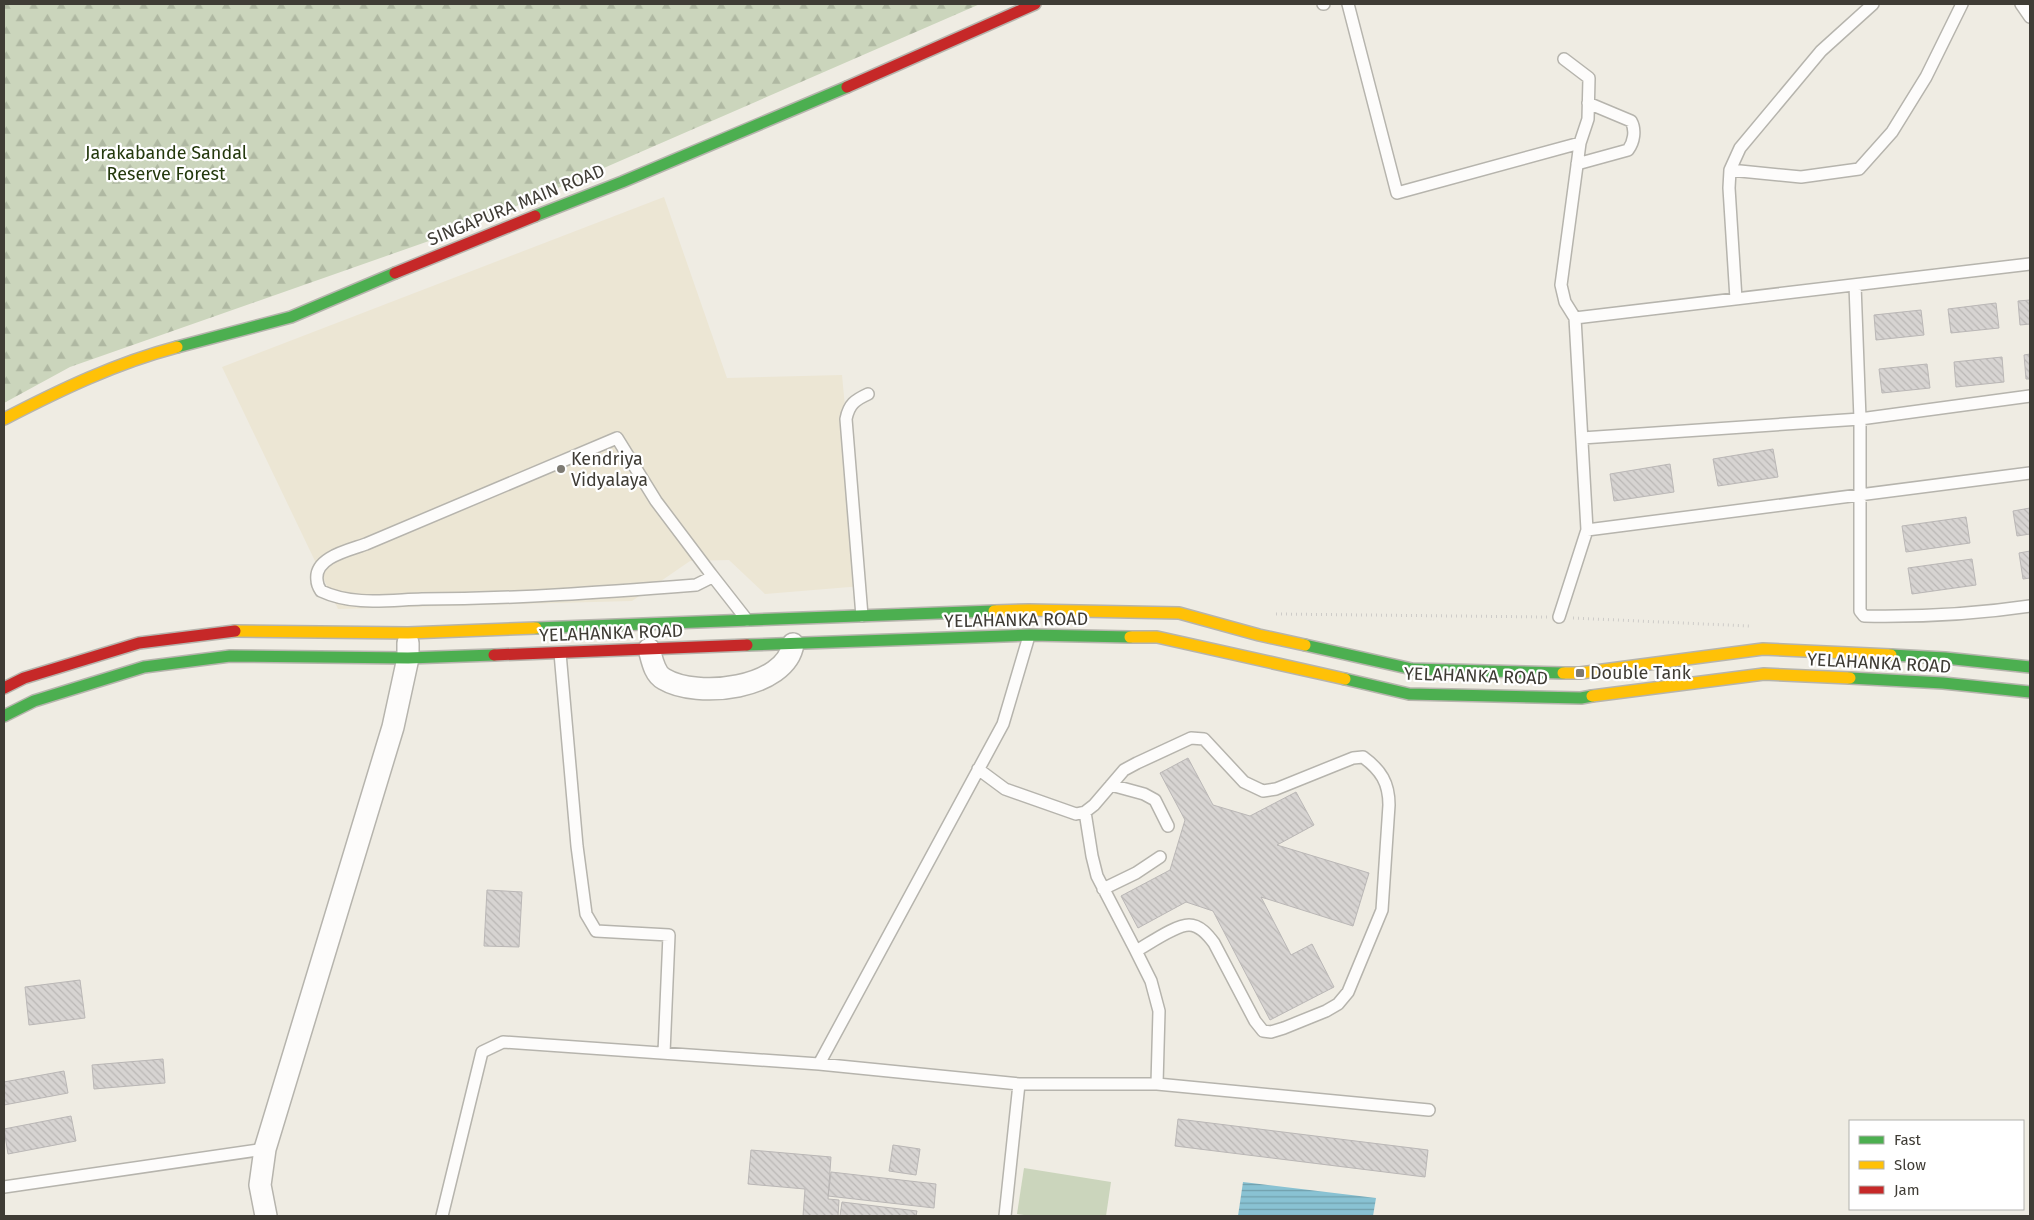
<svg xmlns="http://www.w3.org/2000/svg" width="2034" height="1220" font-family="'Fira Sans',sans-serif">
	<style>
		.built { fill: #ece6d4 }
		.forest { fill: url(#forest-firs) }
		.garden { fill: #cbd5bc }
		.water { fill: url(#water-rules) }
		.building { fill: url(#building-back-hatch); stroke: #bab7b6 }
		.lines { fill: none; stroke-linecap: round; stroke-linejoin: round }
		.lane-casing { stroke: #b6b4ad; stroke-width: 14 }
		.street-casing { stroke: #b6b4ad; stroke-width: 24 }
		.fast-casing { stroke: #b6b4ad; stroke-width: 14 }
		.slow-casing { stroke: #b6b4ad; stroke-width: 14 }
		.jam-casing { stroke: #b6b4ad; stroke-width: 14 }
		.path { stroke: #ceccc9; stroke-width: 3; stroke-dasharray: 1 4; stroke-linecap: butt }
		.lane { stroke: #fdfcfb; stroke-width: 11 }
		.street { stroke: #fdfcfb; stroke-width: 21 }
		.fast { stroke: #4caf50; stroke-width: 11 }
		.slow { stroke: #ffc107; stroke-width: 11 }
		.jam { stroke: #c62828; stroke-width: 11 }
		.poi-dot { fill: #7d7a72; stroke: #fff; stroke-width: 2 }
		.labels { text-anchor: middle; stroke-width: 4.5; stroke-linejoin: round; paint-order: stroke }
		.park-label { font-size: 18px; fill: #24390d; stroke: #fff }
		.street-label { font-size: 18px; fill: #3f3c35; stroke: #fff }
		.poi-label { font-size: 18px; fill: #3f3c35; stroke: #fff; text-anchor: start }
	</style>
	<defs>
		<pattern id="forest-firs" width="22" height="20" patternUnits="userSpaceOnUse" patternTransform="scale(1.25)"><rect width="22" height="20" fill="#cbd5bc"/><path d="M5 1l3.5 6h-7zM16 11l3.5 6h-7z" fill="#afb8a2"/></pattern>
		<pattern id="water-rules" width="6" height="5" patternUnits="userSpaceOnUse" patternTransform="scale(1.25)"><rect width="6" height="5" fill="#89c2d3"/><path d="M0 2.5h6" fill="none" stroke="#719fac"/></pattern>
		<pattern id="building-back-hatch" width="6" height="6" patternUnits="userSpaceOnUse" patternTransform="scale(1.25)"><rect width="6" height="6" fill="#d7d4d2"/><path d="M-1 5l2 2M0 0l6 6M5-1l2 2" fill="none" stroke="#bab7b5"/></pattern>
	</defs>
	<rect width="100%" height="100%" fill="#efece3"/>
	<!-- built -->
	<path class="built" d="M664 197 727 378 842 375 862 586 765 594 729 560 690 561 632 601 338 609 222 367Z"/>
	<!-- forest -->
	<path class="forest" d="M4 4H980L466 228 70 367 4 403Z"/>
	<!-- garden -->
	<path class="garden" d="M1024 1168 1111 1182 1106 1216H1031L1017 1214Z"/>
	<!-- water -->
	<path class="water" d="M1243 1182 1376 1198 1373 1216H1238Z"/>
	<!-- building -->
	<path class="building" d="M2030 300V324L2020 325 2018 301Z
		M1996 303 1999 328 1951 333 1948 309Z
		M1921 310 1924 335 1876 340 1874 315Z
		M2030 354V379H2026L2024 355Z
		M2002 357 2004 382 1956 387 1954 362Z
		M1927 364 1930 388 1882 393 1879 369Z
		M1773 449 1778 477 1718 486 1713 459Z
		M1670 464 1674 492 1614 501 1610 474Z
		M2030 508V534L2017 536 2013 511Z
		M1966 517 1970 543 1906 552 1902 526Z
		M2030 551V578L2023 579 2019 553Z
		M1972 559 1976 585 1912 594 1908 568Z
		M1188 758 1213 805 1250 816 1296 792 1314 825 1277 845 1369 873 1353 926 1261 897 1291 955 1312 944 1334 987 1270 1020 1213 911 1186 902 1138 928 1121 896 1170 870 1185 820 1160 773Z
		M487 890 522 892 519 947 484 946Z
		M80 980 85 1018 29 1025 25 987Z
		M163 1059 165 1083 94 1089 92 1065Z
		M64 1071 68 1093 4 1105V1082Z
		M71 1116 76 1141 8 1154 4 1129Z
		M1178 1119 1428 1150 1425 1177 1175 1146Z
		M893 1145 920 1149 916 1175 889 1171Z
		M751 1150 831 1157 828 1199 839 1200 838 1216H803L805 1189 748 1184Z
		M831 1172 936 1184 934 1208 828 1196Z
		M842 1202 917 1211 916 1216H840Z"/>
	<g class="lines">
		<defs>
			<path id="lane" d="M1323 4H1324
				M1348 4 1397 193 1580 143 1561 285 1565 302 1575 318 1587 530 1559 617
				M1873 4 1821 51 1740 148 1730 170 1801 177 1859 169 1892 132 1926 77 1962 4
				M2021 4 2030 17
				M1564 59 1589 78 1588 119 1580 143
				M1577 164 1628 150C1634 142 1636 130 1631 121L1588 103
				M1730 170 1729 188 1736 299
				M1855 285 1860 419V611L1864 616C1919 617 1976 614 2030 606
				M1575 318 2030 264
				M617 438 656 501 711 574 708 579 696 585C605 592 514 599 422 599 388 600 353 606 321 591 319 588 317 584 317 580 314 557 350 550 366 544Z
				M1582 438 1860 419 2030 396
				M1587 530 2030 473
				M711 574 747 620
				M862 616 846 419C849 404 855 400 868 394
				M560 653 577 846 586 914 596 931 669 935 664 1053
				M978 769 1005 789 1076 814 1085 812 1094 805 1124 770 1137 763 1191 738 1204 739 1244 782 1263 791 1276 789 1353 758 1363 757C1381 770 1389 783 1389 805L1382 910 1348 992 1338 1004 1326 1011 1284 1028 1271 1032 1263 1031 1255 1021 1214 943C1208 935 1200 925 1189 925 1175 925 1149 944 1136 951L1151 981 1159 1011 1157 1084
				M1111 785 1144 794 1155 800 1168 826
				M1085 812 1092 856 1097 876 1136 951
				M1103 889 1136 873 1160 857
				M819 1064 1003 724 1029 636
				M4 1187 265 1149
				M442 1216 482 1052 503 1042 819 1064 1019 1084H1157L1429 1110
				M1005 1216 1019 1084"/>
			<path id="street" d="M649 649C652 659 654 674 664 679 697 699 786 689 793 644
				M266 1216 260 1185 265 1149 393 727 408 658V643"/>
			<path id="fast" d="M535 216 622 182 847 87
				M177 347 291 317 395 273
				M536 628 994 611
				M747 645 1030 635 1130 637
				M1305 645 1412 669 1563 673
				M1891 655 1945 658 2030 667
				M1850 678 1943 683 2030 692
				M1345 679 1409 694 1581 698 1592 696
				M4 716 34 701 144 667 230 656 408 658 494 655"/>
			<path id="slow" d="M4 419C60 390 116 363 177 347
				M994 611 1029 610 1179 613 1259 635 1305 645
				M235 631 408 633 536 628
				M1130 637H1157L1345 679
				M1563 673H1580L1763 649 1891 655
				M1592 696 1764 674 1850 678"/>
			<path id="jam" d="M847 87 1035 4
				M395 273 535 216
				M494 655 747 645
				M4 688 24 678 139 643 235 631"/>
		</defs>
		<!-- lane casing -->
		<use href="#lane" class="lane-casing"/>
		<!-- street casing -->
		<use href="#street" class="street-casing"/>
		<!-- fast casing -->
		<use href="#fast" class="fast-casing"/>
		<!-- slow casing -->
		<use href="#slow" class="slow-casing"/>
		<!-- jam casing -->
		<use href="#jam" class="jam-casing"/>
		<!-- path -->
		<path class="path" d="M1276 614 1547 617
			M1573 618 1749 626"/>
		<!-- lane -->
		<use href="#lane" class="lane"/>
		<!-- street -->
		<use href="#street" class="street"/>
		<!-- fast -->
		<use href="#fast" class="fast"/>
		<!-- slow -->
		<use href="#slow" class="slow"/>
		<!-- jam -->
		<use href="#jam" class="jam"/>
	</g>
	<!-- markers -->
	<g class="poi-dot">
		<circle cx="561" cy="469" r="5"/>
		<rect x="1575" y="668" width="10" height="10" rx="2.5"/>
	</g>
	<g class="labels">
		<!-- park labels -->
		<g class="park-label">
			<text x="166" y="159">Jarakabande Sandal<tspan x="166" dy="21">Reserve Forest</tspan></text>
		</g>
		<!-- street labels -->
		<g class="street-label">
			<text transform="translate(516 205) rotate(-22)" y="6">SINGAPURA MAIN ROAD</text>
			<text transform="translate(1016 620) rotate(-1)" y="6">YELAHANKA ROAD</text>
			<text transform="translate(611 633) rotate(-2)" y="6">YELAHANKA ROAD</text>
			<text transform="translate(1879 663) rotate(3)" y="6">YELAHANKA ROAD</text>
			<text transform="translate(1476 676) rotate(2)" y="6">YELAHANKA ROAD</text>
		</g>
		<!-- poi labels -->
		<g class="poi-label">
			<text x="571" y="465">Kendriya<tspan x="571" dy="21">Vidyalaya</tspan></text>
			<text x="1590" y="679">Double Tank</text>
		</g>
	</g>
	<!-- border -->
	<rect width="2034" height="1220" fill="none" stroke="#3f3c35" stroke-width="10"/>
	<!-- legend -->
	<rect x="1849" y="1120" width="175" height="90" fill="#ffffff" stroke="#b2b1ae"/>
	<rect x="1859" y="1136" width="25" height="8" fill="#4caf50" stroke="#b2b1ae"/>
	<text x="1894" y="1145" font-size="15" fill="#3f3c35">Fast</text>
	<rect x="1859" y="1161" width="25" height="8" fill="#ffc107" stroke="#b2b1ae"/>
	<text x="1894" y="1170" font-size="15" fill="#3f3c35">Slow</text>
	<rect x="1859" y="1186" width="25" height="8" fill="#c62828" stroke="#b2b1ae"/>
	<text x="1894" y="1195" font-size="15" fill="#3f3c35">Jam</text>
</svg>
